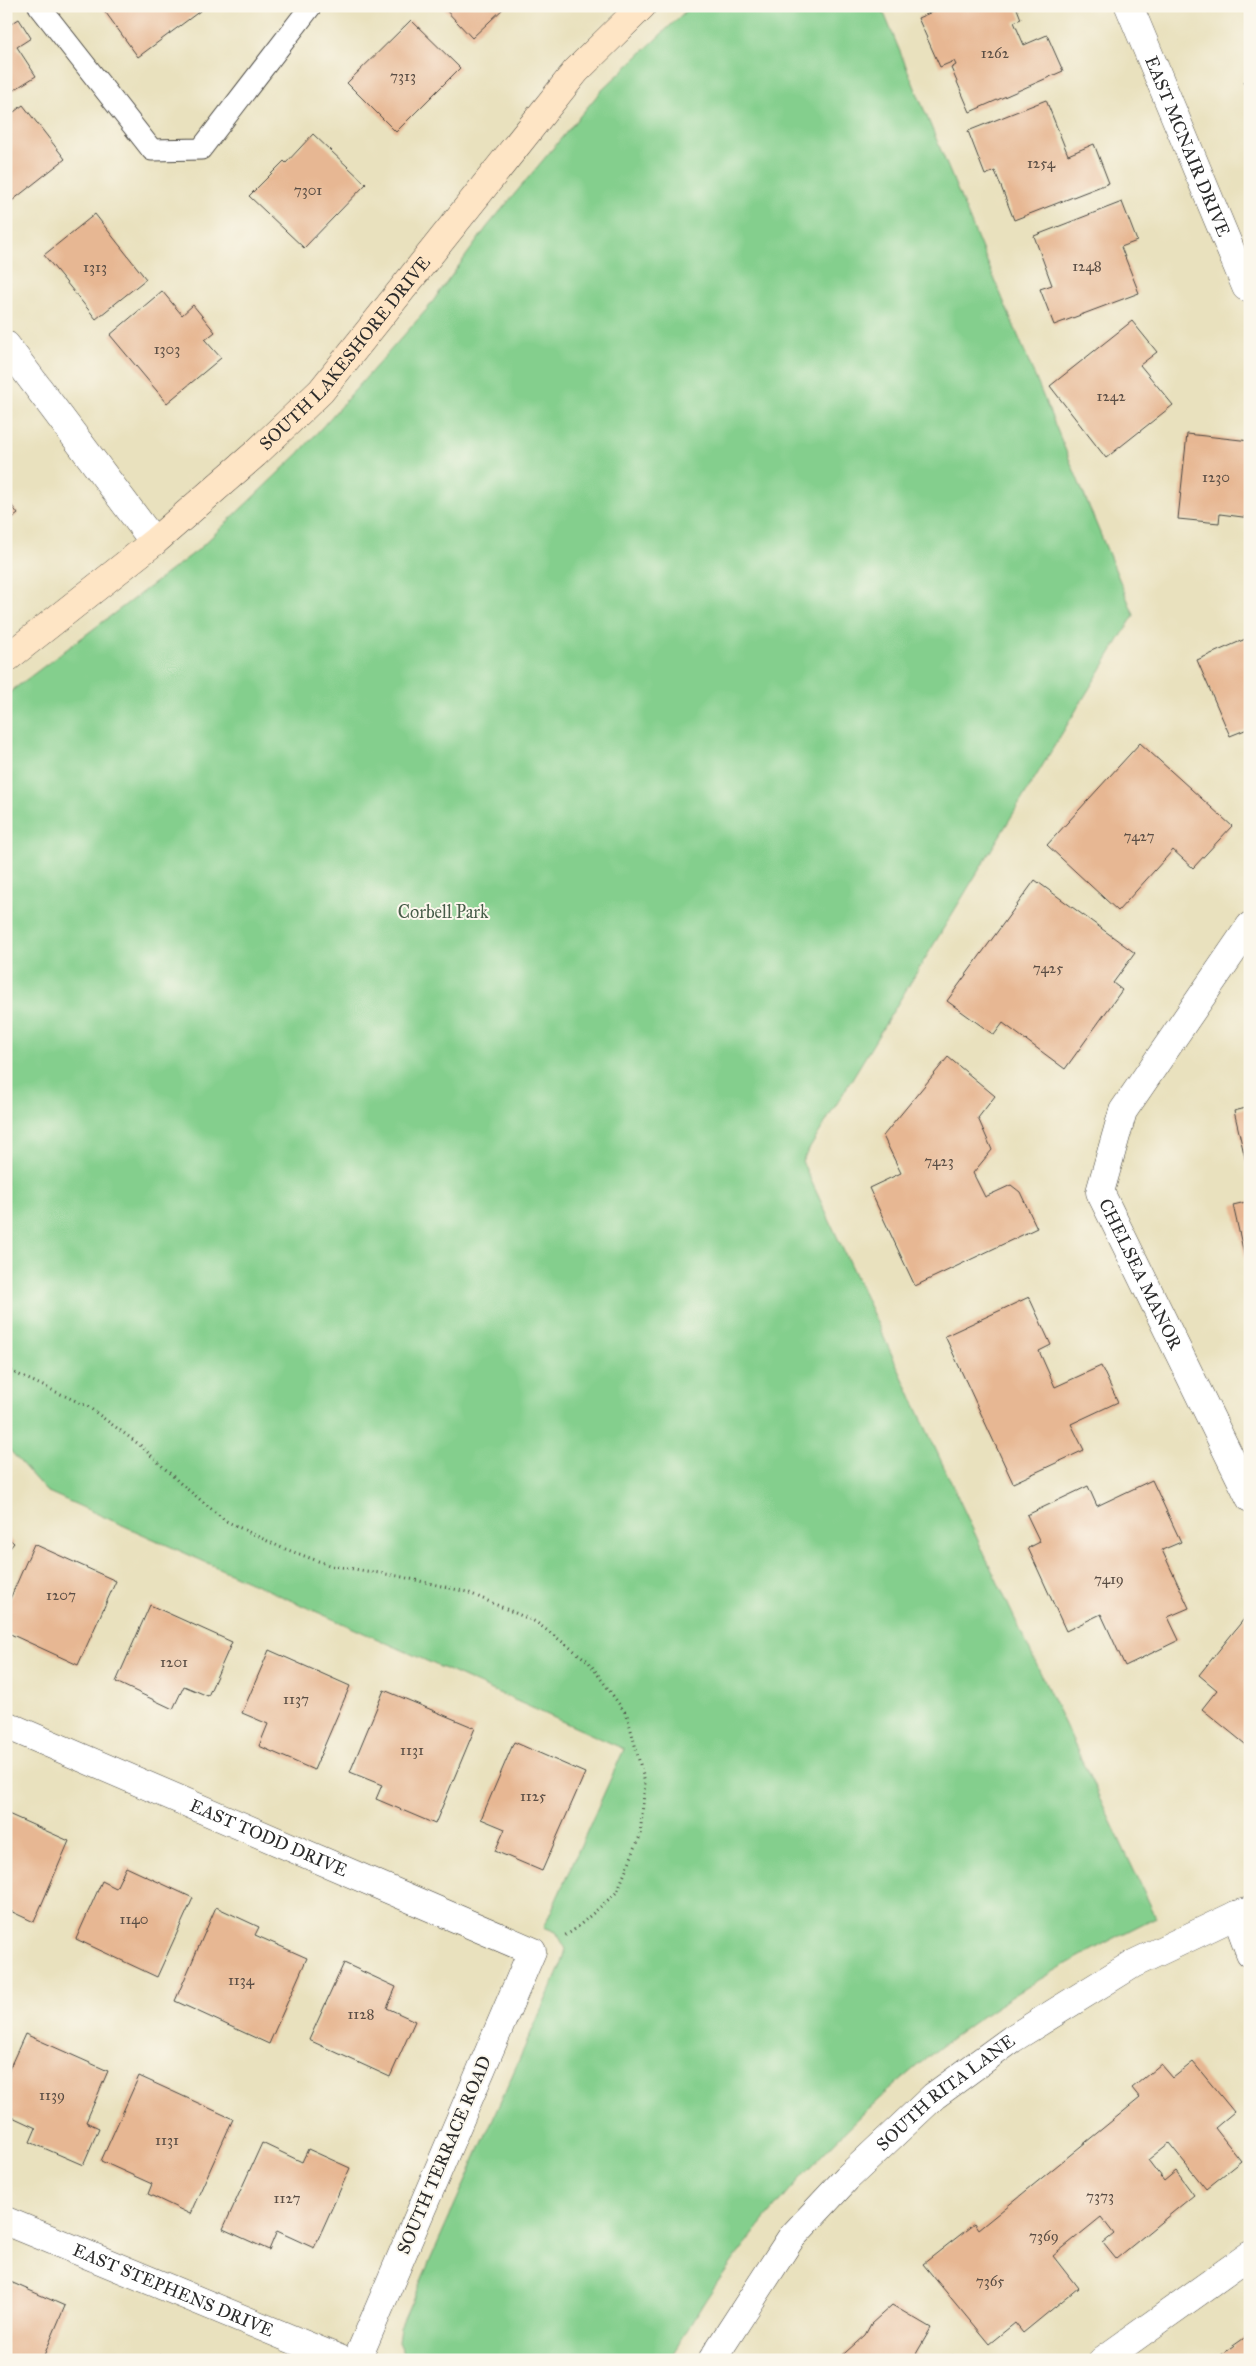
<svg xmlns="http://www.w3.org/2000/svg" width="1256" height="2366" font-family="'IM FELL Great Primer',serif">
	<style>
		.green { fill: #84cf8d; stroke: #587d5c }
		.building { fill: #e7b793 }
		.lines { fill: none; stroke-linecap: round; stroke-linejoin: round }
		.lane-casing { stroke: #484641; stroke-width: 23 }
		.street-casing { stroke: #484641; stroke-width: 29 }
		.secondary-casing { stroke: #484641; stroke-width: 29 }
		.path { stroke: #484641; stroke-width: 3; stroke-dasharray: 1 4; stroke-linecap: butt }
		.lane { stroke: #fff; stroke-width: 21 }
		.street { stroke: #fff; stroke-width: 28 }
		.secondary { stroke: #fee5c5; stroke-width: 28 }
		.labels { text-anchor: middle; stroke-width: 4; stroke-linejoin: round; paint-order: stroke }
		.number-label { font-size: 15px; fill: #5a4e45 }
		.street-label { font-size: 18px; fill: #2b2b2b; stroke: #fbf7ec }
		.park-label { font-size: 18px; fill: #465c48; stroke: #fbf7ec }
	</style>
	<rect width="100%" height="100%" fill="#fbf7ec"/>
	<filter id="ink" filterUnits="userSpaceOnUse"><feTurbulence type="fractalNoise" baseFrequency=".02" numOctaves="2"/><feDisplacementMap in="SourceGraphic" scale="10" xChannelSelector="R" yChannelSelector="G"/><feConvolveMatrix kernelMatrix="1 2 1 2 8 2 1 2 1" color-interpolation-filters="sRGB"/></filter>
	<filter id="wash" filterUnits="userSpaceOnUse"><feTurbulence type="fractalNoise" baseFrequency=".0096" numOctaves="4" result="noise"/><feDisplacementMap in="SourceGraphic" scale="20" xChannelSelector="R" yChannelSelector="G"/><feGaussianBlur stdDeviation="1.12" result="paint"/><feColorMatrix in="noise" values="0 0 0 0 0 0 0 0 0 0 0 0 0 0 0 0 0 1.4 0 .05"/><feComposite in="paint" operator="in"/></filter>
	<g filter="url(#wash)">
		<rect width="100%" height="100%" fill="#e9e1be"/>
		<!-- green -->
		<path class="green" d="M691 6H881L1134 615 802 1161 988 1562 1156 1917C1092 1949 1028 1983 970 2025 874 2094 788 2183 719 2280 701 2305 686 2333 669 2360H406L398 2342 400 2328 562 1963 566 1949 556 1932 544 1927 624 1749 46 1491 6 1446V695L198 550 299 453 428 308 487 227 600 92Z"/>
		<g id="blocks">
			<!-- building -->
			<path class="building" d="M101 6H203L204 8 138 57Z
				M442 6H506L472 38Z
				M946 6H1016L1021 19 1014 22 1024 45 1047 35 1063 71 970 112 951 68 956 65 954 61 940 67 918 18Z
				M19 19 31 38 17 47 36 76 6 95V27Z
				M411 20 460 68 396 132 347 83Z
				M1250 80V95L1244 82Z
				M1046 100 1068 155 1094 144 1109 183 1014 220 995 171 985 175 968 131Z
				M23 105 65 159 8 204 6 118Z
				M313 134 366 184 304 248 249 196 284 161 286 163Z
				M1122 202 1137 241 1121 247 1139 293 1054 325 1040 289 1052 285 1034 236Z
				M95 214 146 279 96 319 44 255Z
				M162 291 182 315 193 305 215 332 205 340 221 358 167 403 110 335Z
				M1132 321 1157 352 1140 365 1173 405 1106 458 1050 386Z
				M1187 434 1250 441V518L1220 514 1219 523 1178 519Z
				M6 498 18 514 6 523Z
				M1250 637V728L1230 736 1197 660Z
				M1140 743 1232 826 1193 868 1173 850 1118 911 1047 845Z
				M1035 880 1135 953 1113 983 1122 990 1065 1069 1003 1023 994 1035 947 1001Z
				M948 1057 995 1096 978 1118 992 1150 973 1173 985 1197 1011 1185 1020 1192 1037 1228 915 1286 869 1188 901 1173 883 1136Z
				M1250 1107V1175H1249L1234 1111Z
				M1250 1201V1276H1249L1233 1205Z
				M1029 1297 1051 1345 1039 1351 1055 1387 1101 1366 1118 1402 1071 1424 1084 1450 1013 1483 945 1336Z
				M1152 1480 1181 1542 1162 1550 1189 1608 1168 1617 1179 1640 1125 1666 1101 1614 1066 1631 1028 1548 1040 1542 1027 1515 1088 1486 1097 1506Z
				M6 1536 14 1543 6 1553Z
				M34 1544 116 1581 78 1665 6 1632V1608Z
				M150 1605 232 1642 208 1696 184 1686 173 1709 116 1682Z
				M1248 1614 1250 1616V1748L1202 1709 1217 1690 1199 1675Z
				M269 1650 350 1686 314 1770 259 1746 268 1724 242 1713Z
				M384 1690 475 1728 435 1824 376 1799 382 1785 350 1772Z
				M514 1742 585 1773 542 1871 495 1851 505 1829 481 1819Z
				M6 1813 69 1841 34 1922 6 1909Z
				M126 1867 193 1898 157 1977 76 1939 102 1881 116 1888Z
				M216 1907 259 1927 255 1935 307 1958 269 2044 175 2001Z
				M344 1963 396 1987 387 2008 415 2021 390 2077 309 2040Z
				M25 2034 108 2071 86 2122 99 2128 83 2165 30 2142 36 2128 6 2114V2076Z
				M1193 2062 1234 2112 1215 2128 1241 2161 1206 2189 1169 2143 1148 2160 1164 2181 1176 2171 1194 2195 1116 2259 1103 2243 1114 2234 1101 2217 1053 2256 1078 2288 1023 2333 1015 2323 989 2344 923 2264 974 2224 978 2230 1140 2098 1132 2088 1161 2064 1173 2078Z
				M139 2076 233 2119 190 2214 148 2194 152 2184 101 2161Z
				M262 2143 302 2162 308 2149 350 2168 314 2248 277 2231 269 2250 223 2229Z
				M6 2280 65 2306 42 2360H6Z
				M892 2305 931 2328 916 2354 926 2360H837L865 2335 871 2324Z
				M1250 2334V2360H1213Z
				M159 2355 170 2360H156Z
				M952 2355 961 2360H947Z"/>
		</g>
	</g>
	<g filter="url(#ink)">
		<use href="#blocks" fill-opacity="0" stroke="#484641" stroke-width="1"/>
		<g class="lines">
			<defs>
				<path id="lane" d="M39 6 152 150 201 149 311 6"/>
				<g id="street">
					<path id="s1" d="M1129 6 1246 287"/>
					<path d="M6 345 154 542"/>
					<path id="s2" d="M1250 926 1123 1111 1100 1192 1250 1498"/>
					<path id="s3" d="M6 1725 532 1951 357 2360"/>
					<path d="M1236 1915 1250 1953"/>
					<path id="s4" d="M6 2221 342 2360"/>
					<path id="s5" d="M712 2360 791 2238 847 2178 934 2096 1012 2039 1133 1964 1236 1915 1250 1911"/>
					<path d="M1103 2360 1250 2255"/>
				</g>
				<g id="secondary">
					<path id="s6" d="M6 659 154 542 255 454 321 391 576 71 642 6"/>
				</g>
			</defs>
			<!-- lane casing -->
			<use href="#lane" class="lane-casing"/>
			<!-- street casing -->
			<use href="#street" class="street-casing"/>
			<!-- secondary casing -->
			<use href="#secondary" class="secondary-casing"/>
			<!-- path -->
			<path class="path" d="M6 1369 87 1406 140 1445 180 1483 226 1521 280 1547 329 1565 398 1576 467 1592 536 1622 588 1661 627 1715 645 1783 640 1836 617 1892 573 1931 562 1937"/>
			<!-- lane -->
			<use href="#lane" class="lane"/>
			<!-- street -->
			<use href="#street" class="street"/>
			<!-- secondary -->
			<use href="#secondary" class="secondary"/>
		</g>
	</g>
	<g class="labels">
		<!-- number labels -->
		<g class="number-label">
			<text x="995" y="58">1262</text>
			<text x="403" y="81">7313</text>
			<text x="1041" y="168">1254</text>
			<text x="308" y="195">7301</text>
			<text x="1087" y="271">1248</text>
			<text x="95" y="272">1313</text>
			<text x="167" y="354">1303</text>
			<text x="1111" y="401">1242</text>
			<text x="1216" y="482">1230</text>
			<text x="1139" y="841">7427</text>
			<text x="1048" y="973">7425</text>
			<text x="939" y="1166">7423</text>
			<text x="1109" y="1584">7419</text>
			<text x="61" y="1600">1207</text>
			<text x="174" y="1667">1201</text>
			<text x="296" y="1704">1137</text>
			<text x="412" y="1755">1131</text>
			<text x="533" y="1801">1125</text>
			<text x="134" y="1924">1140</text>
			<text x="241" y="1985">1134</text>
			<text x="361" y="2019">1128</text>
			<text x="52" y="2100">1139</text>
			<text x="167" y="2145">1131</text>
			<text x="1100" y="2201">7373</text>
			<text x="287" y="2203">1127</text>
			<text x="1044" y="2241">7369</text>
			<text x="990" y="2286">7365</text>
		</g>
		<!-- street labels -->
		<g class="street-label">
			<text dy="6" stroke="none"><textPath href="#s1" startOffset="152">EAST MCNAIR DRIVE</textPath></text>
			<text dy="6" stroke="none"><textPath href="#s6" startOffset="458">SOUTH LAKESHORE DRIVE</textPath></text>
			<text dy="6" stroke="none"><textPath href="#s2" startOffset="400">CHELSEA MANOR</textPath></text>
			<text dy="6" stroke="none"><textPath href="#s3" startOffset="286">EAST TODD DRIVE</textPath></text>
			<text dy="6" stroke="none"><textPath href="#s5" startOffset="358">SOUTH RITA LANE</textPath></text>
			<text transform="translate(444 2155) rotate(-67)" y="6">SOUTH TERRACE ROAD</text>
			<text dy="6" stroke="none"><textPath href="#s4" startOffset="181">EAST STEPHENS DRIVE</textPath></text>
		</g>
		<!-- park labels -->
		<g class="park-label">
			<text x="443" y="918">Corbell Park</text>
		</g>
	</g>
	<!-- margin -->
	<rect width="1256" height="2366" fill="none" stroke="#fbf7ec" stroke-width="25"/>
</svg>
